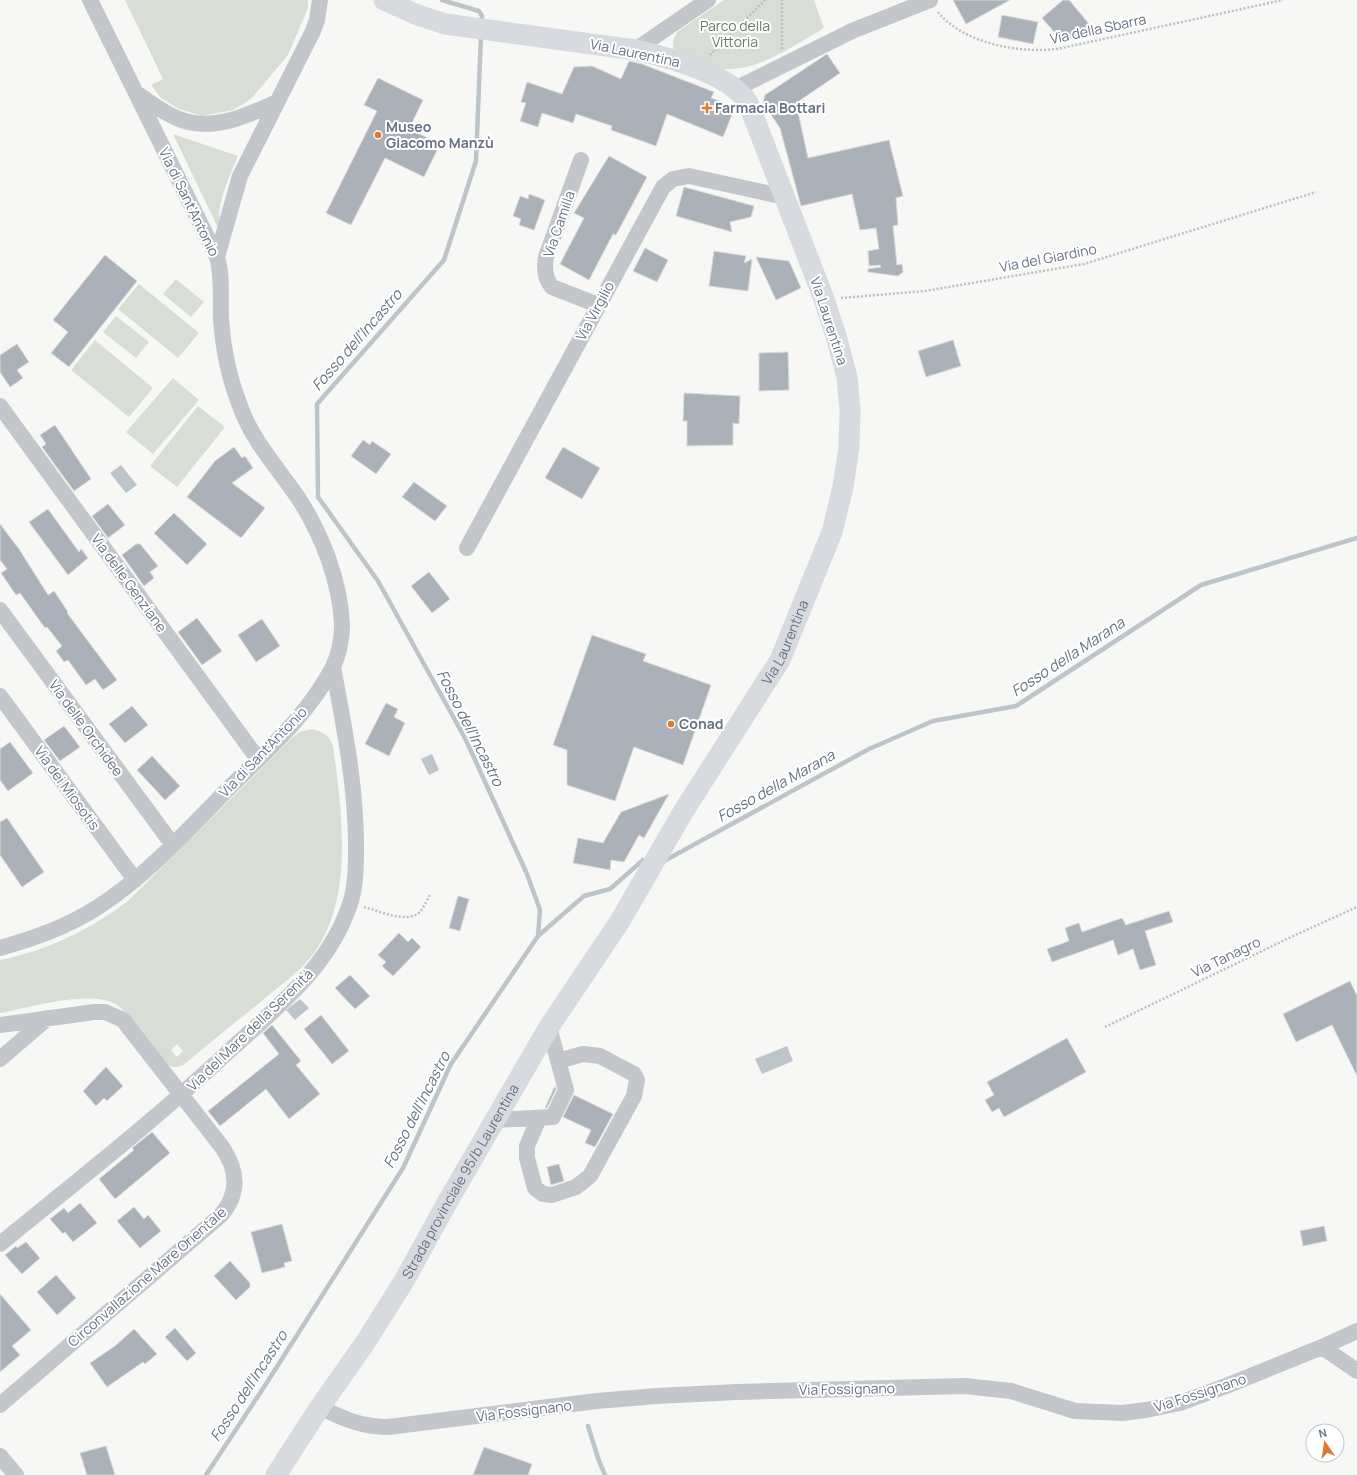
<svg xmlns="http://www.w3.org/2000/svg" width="1357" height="1475" font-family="Manrope,sans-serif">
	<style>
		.green { fill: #d8ded6; fill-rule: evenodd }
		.water { fill: #bdc5cb }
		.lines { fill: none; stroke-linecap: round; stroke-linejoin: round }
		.stream { stroke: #bdc5cb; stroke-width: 4.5 }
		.building { fill: #abb1b9; stroke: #d9d9d7 }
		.path { stroke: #bdbec1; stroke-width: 2.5; stroke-dasharray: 2 2; stroke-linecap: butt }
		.minor { stroke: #c3c6ca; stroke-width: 16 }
		.major { stroke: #d7dadf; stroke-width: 21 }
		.poi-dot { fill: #e0772c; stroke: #fff; stroke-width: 1.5 }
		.labels { text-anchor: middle; stroke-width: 4; stroke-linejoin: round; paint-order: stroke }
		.park-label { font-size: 14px; fill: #667c66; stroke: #fff }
		.street-label { font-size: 14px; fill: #677285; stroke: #fff }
		.poi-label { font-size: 14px; font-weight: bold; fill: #677285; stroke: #fff; text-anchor: start }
		.water-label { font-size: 15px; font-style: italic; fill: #637381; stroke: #fff }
	</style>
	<rect width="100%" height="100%" fill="#f7f8f5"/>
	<!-- green -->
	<path class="green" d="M125 0H308V8L288 55 251 99 233 110 202 116 179 109 161 98 151 85 163 79Z
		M724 0H814L824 28C793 46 754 75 716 68 702 65 688 57 675 52 671 44 673 40 677 32Z
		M173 134 238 156C228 179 215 207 220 232Z
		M176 279 204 302 191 317 163 294Z
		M139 284 199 333 178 358 118 309Z
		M116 316 149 342 136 358 103 332Z
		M95 340 153 388 129 417 71 370Z
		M173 378 199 400 153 454 126 432Z
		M198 406 225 427 177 487 150 466Z
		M311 729C322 731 329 735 333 746 342 811 355 902 311 957 297 974 279 986 263 1000 237 1021 210 1043 183 1065 176 1068 171 1068 165 1063 151 1045 137 1024 121 1008 99 986 28 1008 0 1013V960C46 951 92 929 129 900L295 735 299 732ZM177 1044 183 1051 177 1057 171 1050Z"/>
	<!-- water -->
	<path class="water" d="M121 465 137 485 126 493 110 473Z
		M432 754 439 770 429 775 421 759Z
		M300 999 309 1008 295 1020 286 1010Z
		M787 1046 793 1061 762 1074 755 1059Z"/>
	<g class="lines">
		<!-- stream -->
		<path class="stream" d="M442 0 479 11 482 16V24
			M664 861 869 749 933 721 1016 706 1201 585 1357 538
			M538 936 584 896 610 889 643 860
			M588 1426 599 1461 605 1475
			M206 1475 266 1384 403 1168 451 1064 538 936 540 910 527 874 466 740 378 581 318 497 317 404 444 260 476 161 481 35"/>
	</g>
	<!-- building -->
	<path class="building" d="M953 0H1010L966 24Z
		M1063 0H1069L1090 25 1074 38 1062 41 1042 18Z
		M1002 15 1038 22 1033 44 998 37Z
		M827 54 840 73 796 103 808 158 889 140 903 196 896 198 898 225 893 226 897 265 902 264 903 272 898 276 868 272V269L881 267 880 265 869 266 868 251 879 249 876 228 860 230 852 194 801 206 780 128 763 103 765 95Z
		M629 61 642 64 714 92 711 98 735 107 723 137 667 114 656 146 611 130 612 126 576 114 573 123 542 113 538 127 520 121 526 103 521 102 527 82 562 94 574 67 592 66 621 79Z
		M378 78 423 100 409 129 440 144 424 177 385 158 351 225 326 213 377 111 364 105Z
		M609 156 647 177 616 235 613 234 589 280 560 264 584 218 574 213Z
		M684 187 754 206 751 217 730 222 732 232 676 216Z
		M529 194 545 200 534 230 519 225 521 219 513 216 520 196 528 199Z
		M645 248 668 260 657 282 633 271Z
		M714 251 746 256 744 263 752 259 748 291 709 286Z
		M105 255 137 281 69 367 51 353 68 332 53 320Z
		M756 257 789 261 801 288 776 300Z
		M953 340 961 366 926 377 918 351Z
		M17 344 29 362 17 370 23 378 10 387 0 372V355Z
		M788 352 789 390 759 391V353Z
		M684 393 740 396 739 424 733 423V445L687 446V421H683Z
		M55 425 91 479 74 491 42 447 46 444 40 435Z
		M363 440 370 445 372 441 391 454 376 474 351 456Z
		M234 447 242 458 245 456 253 468 232 483 265 508 241 538 187 497 215 461Z
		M563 447 600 468 582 499 545 478Z
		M414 482 447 506 435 521 402 497Z
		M108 504 125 525 108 538 92 516Z
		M48 509 79 552 81 549 88 558 68 575 29 522Z
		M174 513 207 544 187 565 154 533Z
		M0 524 19 549 48 595 54 591 68 612 67 613 117 680 103 690 95 679 86 685 68 660 64 662 56 651 62 646 47 627 45 628 20 593 16 595 1 573 7 569 0 560Z
		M136 544H140L158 566 150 572 154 578 144 586 122 555Z
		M429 572 450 599 432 613 411 586Z
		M197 618 222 651 202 665 178 632Z
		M262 619 280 646 256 662 238 635Z
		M592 635 646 654 643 661 711 685 683 765 634 747 615 801 567 785V750L553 745Z
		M386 703 398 709 394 717 405 723 389 756 365 744Z
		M132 706 148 725 125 743 109 724Z
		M64 726 80 747 60 761 44 740Z
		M10 742 33 773 8 791 0 780V749Z
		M152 756 180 786 165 800 137 770Z
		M669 794 644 838 639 835 624 862 611 860 610 870 573 863 578 838 603 843 621 812Z
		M7 818 44 872 22 887 0 855V822Z
		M458 896 469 899 460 931 449 928Z
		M1169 911 1173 922 1145 931 1156 965 1140 970 1133 949 1118 955 1113 940 1052 962 1047 949 1069 941 1065 928 1079 923 1082 932 1122 918 1126 925Z
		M399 933 408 942 412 938 421 947 393 976 382 966 386 962 378 955Z
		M350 975 370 996 355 1009 335 988Z
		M1350 981 1357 996V1076L1332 1025 1296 1042 1283 1014Z
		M321 1015 349 1051 332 1064 304 1029Z
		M272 1025 301 1061 296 1065 320 1094 289 1119 266 1089 220 1126 208 1111 279 1054 263 1033Z
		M1067 1038 1086 1072 1004 1117 999 1108 992 1112 985 1100 994 1095 987 1082Z
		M106 1067 123 1086 107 1101 104 1098 96 1106 83 1091Z
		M555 1086 556 1089 547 1108H545Z
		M574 1095 613 1114 595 1147 585 1143 591 1130 563 1117Z
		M152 1132 170 1153 115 1199 99 1179 134 1150 132 1148Z
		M559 1164 564 1181 551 1185 547 1167Z
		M80 1203 97 1223 73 1242 65 1232 63 1234 50 1219 64 1208 68 1213Z
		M134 1207 144 1219 148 1215 161 1231 140 1248 117 1221Z
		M282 1224 292 1261 284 1263 285 1267 262 1273 251 1232Z
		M1324 1226 1327 1241 1303 1246 1300 1231Z
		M26 1242 40 1258 22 1274 5 1255 16 1246 17 1248Z
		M230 1261 250 1283V1287L236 1300 214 1276Z
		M56 1275 76 1298 57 1315 37 1292Z
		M0 1294 31 1330 12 1346 20 1355 0 1372Z
		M175 1328 196 1353 187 1361 165 1337Z
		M134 1329 157 1354 145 1364 143 1362 107 1387 90 1363 115 1346Z
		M106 1446 115 1475H87L80 1453Z
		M484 1447 532 1464 528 1475H473Z"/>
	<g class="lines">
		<!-- path -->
		<path class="path" d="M938 12C963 44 1024 55 1062 48L1283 0
			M782 49V0
			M710 55 765 0
			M841 298 925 291 1084 264 1316 192
			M364 907C379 911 407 924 420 912 424 907 427 900 430 895
			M1105 1027 1291 937 1357 907"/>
		<!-- minor -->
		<path class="minor" d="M635 50 708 0
			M735 89 852 31 930 0
			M136 93C150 102 163 113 179 119 212 132 247 116 277 102
			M581 160 546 257C544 268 545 279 552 287L598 305
			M217 257 240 176 313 31 317 20 320 0
			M0 406 258 759
			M467 548 663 187 673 179 689 176 785 197
			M0 610 173 845
			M0 696 135 880
			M0 948C35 938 67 927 98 907 146 876 186 832 226 791 265 752 307 717 333 667 339 654 342 639 342 624 340 581 322 535 299 499 278 468 253 442 240 406 229 378 223 349 221 319 220 299 223 277 217 257L90 0
			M0 1025 94 1012H105L123 1020 222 1147C238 1170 240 1194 220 1216L0 1405
			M0 1059 48 1018
			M539 1118 527 1146V1158L535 1188 543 1194 552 1195 576 1187 590 1176 634 1096 637 1080 634 1074 600 1056 583 1054 558 1061
			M495 1120 553 1117 566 1090 549 1027
			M0 1244C77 1181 155 1120 228 1052 275 1009 329 968 350 904 356 886 356 865 356 846 356 785 344 726 333 667
			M1322 1347 1357 1331
			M320 1407C343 1419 362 1427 388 1427L597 1401 657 1396 737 1392 965 1386 1011 1391 1075 1411 1122 1413 1146 1410 1180 1403 1226 1386 1322 1347 1357 1371
			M0 1456 16 1475"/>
		<!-- major -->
		<path class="major" id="s1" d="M276 1475 320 1407 365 1343 404 1281 448 1201 549 1027 620 921 683 812 780 660 832 532 843 487 849 447 850 410 847 377 836 336 824 299 749 105C733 74 667 57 635 50L445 24 415 14 384 0"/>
	</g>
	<!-- markers -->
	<g class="poi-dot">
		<path d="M705 102h4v4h4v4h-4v4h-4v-4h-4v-4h4z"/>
		<circle cx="378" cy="135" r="4"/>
		<circle cx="671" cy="724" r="4"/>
	</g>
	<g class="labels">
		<!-- park labels -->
		<g class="park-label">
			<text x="735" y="31">Parco della<tspan x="735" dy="16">Vittoria</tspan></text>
		</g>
		<!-- street labels -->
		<g class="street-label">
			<text transform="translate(1098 29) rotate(-12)" y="5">Via della Sbarra</text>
			<text transform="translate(635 53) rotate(12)" y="5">Via Laurentina</text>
			<text transform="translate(189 202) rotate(64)" y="5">Via di Sant'Antonio</text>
			<text transform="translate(559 224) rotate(-71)" y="5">Via Camilla</text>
			<text transform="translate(1048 258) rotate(-11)" y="5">Via del Giardino</text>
			<text transform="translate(595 311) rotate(-62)" y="5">Via Virgilio</text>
			<text transform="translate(829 321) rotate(72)" y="5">Via Laurentina</text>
			<text transform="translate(129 583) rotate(54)" y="5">Via delle Genziane</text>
			<text dy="5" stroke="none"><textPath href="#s1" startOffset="977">Via Laurentina</textPath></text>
			<text transform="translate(86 728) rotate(54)" y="5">Via delle Orchidee</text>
			<text transform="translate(263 752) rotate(-46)" y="5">Via di Sant'Antonio</text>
			<text transform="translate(67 788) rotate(54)" y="5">Via dei Miosotis</text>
			<text transform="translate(1226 957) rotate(-26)" y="5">Via Tanagro</text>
			<text transform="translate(250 1030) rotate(-44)" y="5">Via del Mare della Serenità</text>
			<text dy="5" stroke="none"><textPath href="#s1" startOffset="347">Strada provinciale 95/b Laurentina</textPath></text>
			<text transform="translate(147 1277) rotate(-41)" y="5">Circonvallazione Mare Orientale</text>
			<text transform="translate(847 1389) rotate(-1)" y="5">Via Fossignano</text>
			<text transform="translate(1200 1393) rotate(-18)" y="5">Via Fossignano</text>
			<text transform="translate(524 1411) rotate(-7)" y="5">Via Fossignano</text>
		</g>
		<!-- poi labels -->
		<g class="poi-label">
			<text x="715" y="113">Farmacia Bottari</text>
			<text x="386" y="132">Museo<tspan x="386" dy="16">Giacomo Manzù</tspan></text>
			<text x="679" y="729">Conad</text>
		</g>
		<!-- water labels -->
		<g class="water-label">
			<text transform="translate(357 340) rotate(-49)" y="5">Fosso dell'Incastro</text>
			<text transform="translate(1068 657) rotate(-33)" y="5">Fosso della Marana</text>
			<text transform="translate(470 728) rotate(63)" y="5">Fosso dell'Incastro</text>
			<text transform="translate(776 786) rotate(-29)" y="5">Fosso della Marana</text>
			<text transform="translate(417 1110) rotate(-63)" y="5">Fosso dell'Incastro</text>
			<text transform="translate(249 1386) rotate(-57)" y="5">Fosso dell'Incastro</text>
		</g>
	</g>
	<!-- north arrow -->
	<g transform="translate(1325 1443) rotate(347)"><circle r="19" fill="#ffffff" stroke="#c2c7ce"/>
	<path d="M0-3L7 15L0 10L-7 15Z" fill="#e0772c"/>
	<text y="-6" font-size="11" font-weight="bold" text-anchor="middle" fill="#677285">N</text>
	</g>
</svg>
